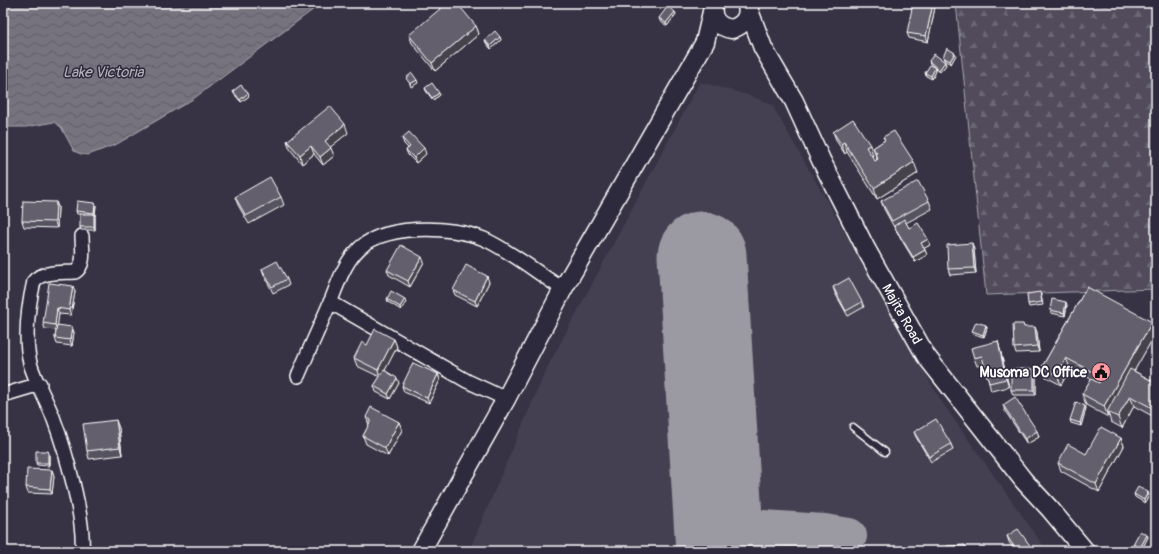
<svg xmlns="http://www.w3.org/2000/svg" width="1159" height="554" font-family="Pangolin,sans-serif">
	<style>
		.built { fill: #444051 }
		.forest { fill: url(#forest-firs); stroke: #a8a6ae }
		.water { fill: url(#water-waves); stroke: #adabb2 }
		.lines { fill: none; stroke-linecap: round; stroke-linejoin: round }
		.taxiway { stroke: #9b99a2; stroke-width: 36 }
		.runway { stroke: #9b99a2; stroke-width: 89 }
		.lane-casing { stroke: #fff; stroke-width: 9 }
		.street-casing { stroke: #fff; stroke-width: 16 }
		.secondary-casing { stroke: #fff; stroke-width: 21 }
		.lane { stroke: #2f2a3d; stroke-width: 6 }
		.street { stroke: #2f2a3d; stroke-width: 13 }
		.secondary { stroke: #2f2a3d; stroke-width: 18 }
		.wall { fill: #55525e; stroke: #fff }
		.shaded-wall { fill: #45424c; stroke: #fff }
		.building { fill: #635f6d; stroke: #fff }
		.labels { text-anchor: middle; stroke-width: 3; stroke-linejoin: round; paint-order: stroke }
		.street-label { font-size: 14px; fill: #fff; stroke: #2f2a3d }
		.poi-label { font-size: 14px; font-weight: bold; fill: #fff; stroke: #2f2a3d; text-anchor: end }
		.water-label { font-size: 15px; font-style: italic; fill: #b4b2b9; stroke: #2f2a3d }
	</style>
	<defs>
		<pattern id="forest-firs" width="22" height="20" patternUnits="userSpaceOnUse"><rect width="22" height="20" fill="#514c5c"/><path d="M5 1l3.5 6h-7zM16 11l3.5 6h-7z" fill="#6b6774"/></pattern>
		<pattern id="water-waves" width="16" height="10" patternUnits="userSpaceOnUse"><rect width="16" height="10" fill="#76737f"/><path d="M0 5q4-4 8 0t8 0" fill="none" stroke="#5f5e63"/></pattern>
	</defs>
	<rect width="100%" height="100%" fill="#373345"/>
	<filter id="ink" filterUnits="userSpaceOnUse"><feTurbulence type="fractalNoise" baseFrequency=".025" numOctaves="2"/><feDisplacementMap in="SourceGraphic" scale="8" xChannelSelector="R" yChannelSelector="G"/><feConvolveMatrix kernelMatrix="1 2 1 2 8 2 1 2 1" color-interpolation-filters="sRGB"/></filter>
	<g filter="url(#ink)">
		<!-- built -->
		<path class="built" d="M700 82 751 96 772 105 941 401 1047 551H469L546 370Z"/>
		<!-- forest -->
		<path class="forest" d="M956 3H1156V289L986 295Z"/>
		<!-- water -->
		<path class="water" d="M3 3H322L193 99 117 144 88 155 81 154 74 151 61 127 54 122 26 127H3Z"/>
		<g class="lines">
			<!-- taxiway -->
			<path class="taxiway" d="M718 525 825 532 849 536"/>
			<!-- runway -->
			<path class="runway" d="M702 256 720 551"/>
			<defs>
				<path id="lane" d="M853 427 885 452"/>
				<path id="street" d="M330 302 467 381 506 399
					M298 376C309 350 321 324 332 298 338 283 344 265 355 253 379 223 451 225 484 239 509 250 539 274 563 289
					M3 395 40 384
					M82 551C85 517 65 449 53 417 46 399 35 381 30 363 24 337 28 307 34 281 42 271 63 273 75 272 86 265 82 248 82 236"/>
				<g id="secondary">
					<path d="M713 6C711 19 718 27 732 29 744 25 751 16 746 3"/>
					<path id="s1" d="M748 8 763 48 794 101 821 160 866 249 926 356 1024 481 1050 509 1085 551"/>
					<path d="M421 551 506 399 563 289 705 42 712 12"/>
				</g>
			</defs>
			<!-- lane casing -->
			<use href="#lane" class="lane-casing"/>
			<!-- street casing -->
			<use href="#street" class="street-casing"/>
			<!-- secondary casing -->
			<use href="#secondary" class="secondary-casing"/>
			<!-- lane -->
			<use href="#lane" class="lane"/>
			<!-- street -->
			<use href="#street" class="street"/>
			<!-- secondary -->
			<use href="#secondary" class="secondary"/>
		</g>
		<!-- wall -->
		<path class="wall" d="M837 3H854V7Z
			M935 7 928 42 909 38 907 33Z
			M675 12 676 14 667 26 660 21 659 18Z
			M476 26 479 34 435 71 412 43 409 35Z
			M500 37 501 40 491 49 486 43 485 40Z
			M955 53 956 55 951 64 944 60 943 57Z
			M929 61 945 62 946 65 940 72 935 68 936 71 932 79 926 76 925 73 935 68 930 64Z
			M425 88 440 95 433 100 426 91Z
			M233 91 249 96 241 102 234 94Z
			M833 132 873 156 872 157 875 161 877 160 873 148 885 140 883 137 918 173 877 199 847 152 845 154 837 142Z
			M348 133 330 147 334 156 323 165 314 154 302 164 290 149 287 141Z
			M402 138 426 154 416 163 408 155 406 150 408 148 404 144Z
			M235 197H281L284 205 249 224 238 205Z
			M881 201H929L932 209 906 223 909 228 930 245 924 248 927 255 915 262 895 229 884 209Z
			M56 202 58 207 57 228 24 227 22 221Z
			M96 205 95 216 94 215 95 217V230H81L80 227 85 214H77L76 211Z
			M974 249 976 273 950 275 948 269Z
			M424 262 410 287 389 275 387 270Z
			M262 269 287 279 289 285 273 293 264 275Z
			M489 282 477 306 455 295 453 290Z
			M73 286 75 292 71 315 59 314 57 325 74 332 72 346 57 344 55 338 56 330 45 329 43 323Z
			M833 287 862 302 864 307 848 316 835 293Z
			M1087 287 1156 333 1134 371 1156 383V418L1134 406 1122 428 1111 422 1109 416 1108 417 1086 405 1082 394 1091 379 1070 368 1061 385 1046 377 1042 367Z
			M1041 294 1043 305 1029 307 1028 304Z
			M387 299 406 302 401 310 388 302Z
			M1067 305 1065 316 1051 313 1050 310Z
			M1023 324 1024 327 1037 332 1039 352 1016 353 1014 348Z
			M986 325 987 328 984 337 973 334 972 331Z
			M394 339 397 347 385 370 399 383 390 399 376 392 374 386 380 377 357 366 354 358 367 345Z
			M1000 349 1009 387 991 391 989 383 984 365 977 366 974 358Z
			M438 374 440 380 429 403 404 392 402 386Z
			M1036 375V395H1013L1011 390Z
			M1003 405 1037 431 1039 437 1027 444 1005 411Z
			M1085 406 1086 408 1081 426 1071 423 1070 420Z
			M366 417 399 422 402 430 388 456 366 444 363 436 369 425Z
			M119 428 122 455 89 459 87 451Z
			M914 432 951 444 953 450 931 462 916 437Z
			M1121 438 1124 446 1099 492 1061 471 1058 463 1086 454Z
			M48 451 49 454V466L37 465 36 463Z
			M52 470 54 476 52 494 28 493 26 487Z
			M1134 494 1149 495 1145 503 1135 497Z
			M1147 535 1148 537 1141 551 1134 547 1133 544Z
			M1007 536 1034 551H1015L1009 542Z"/>
		<!-- shaded-wall -->
		<path class="shaded-wall" d="M933 3 935 7 928 42 926 36Z
			M675 12 676 14 667 26 666 23Z
			M476 26 479 34 435 71 432 63Z
			M500 37 501 40 491 49 490 46Z
			M955 53 956 55 951 64 950 61Z
			M945 62 946 65 940 72 939 70Z
			M935 68 936 71 932 79 931 76Z
			M417 80 418 83 411 87 410 84Z
			M248 93 249 96 241 102 240 100Z
			M439 93 440 95 433 100 432 98Z
			M345 124 348 133 328 149 325 141Z
			M844 142 847 152 845 154 841 144Z
			M870 145 873 156 870 158 866 147Z
			M311 146 314 154 302 164 300 155Z
			M331 148 334 156 323 165 320 157Z
			M424 148 426 154 416 163 414 158Z
			M914 162 918 173 877 199 874 188Z
			M56 202 58 207 57 228 55 222Z
			M95 203 96 205 95 216 94 213Z
			M94 214 95 217V230L94 227Z
			M928 239 930 245 923 249 921 243Z
			M972 243 974 249 976 273 974 268Z
			M925 250 927 255 915 262 913 257Z
			M422 257 424 262 410 287 408 281Z
			M487 276 489 282 477 306 475 301Z
			M73 286 75 292 71 315 69 310Z
			M405 299 406 302 401 310 400 307Z
			M1066 302 1067 305 1065 316 1064 313Z
			M57 308 59 314 57 330 55 325Z
			M1152 322 1156 333 1110 413 1107 412 1109 416 1108 417 1104 406Z
			M986 325 987 328 984 337 983 335Z
			M72 327 74 332 72 346 70 340Z
			M1035 327 1037 332 1039 352 1037 346Z
			M394 339 397 347 381 378 378 370Z
			M998 341 1000 349 1009 387 1006 379Z
			M1066 358 1070 368 1061 385 1057 375Z
			M1034 369 1036 375V395L1034 390Z
			M438 374 440 380 429 403 427 398Z
			M397 378 399 383 390 399 388 394Z
			M1130 396 1134 406 1122 428 1118 417Z
			M1085 406 1086 408 1081 426 1080 423Z
			M116 420 119 428 122 455 120 447Z
			M399 422 402 430 388 456 385 448Z
			M1037 431 1039 437 1027 444 1025 439Z
			M1121 438 1124 446 1099 492 1096 484Z
			M48 451 49 454V466L48 463Z
			M52 470 54 476 52 494 50 489Z
			M1148 492 1149 495 1145 503 1144 500Z
			M1147 535 1148 537 1141 551 1140 548Z"/>
		<!-- building -->
		<path class="building" d="M447 3H457L476 26 432 63 409 35Z
			M913 3H933L926 36 907 33Z
			M668 6 675 12 666 23 659 18Z
			M495 31 500 37 490 46 485 40Z
			M947 48 955 53 950 61 943 57Z
			M934 54 945 62 939 70 929 61Z
			M930 65 935 68 931 76 925 73Z
			M412 73 417 80 410 84 406 78Z
			M432 83 439 93 432 98 425 88Z
			M241 85 248 93 240 100 233 91Z
			M330 106 345 124 325 141 331 148 320 157 311 146 300 155 287 141Z
			M853 119 870 145 866 147 875 161 878 159 875 154 877 153 873 148 885 140 883 137 894 131 914 162 874 188 844 142 841 144 833 132Z
			M409 132 424 148 414 158 406 150 410 147 402 138Z
			M270 177 281 197 246 216 235 197Z
			M918 181 929 201 892 221 881 201Z
			M23 201 56 202 55 222 22 221Z
			M77 201 95 203 94 213 76 211Z
			M80 214H94V227H80Z
			M904 219 909 228 918 223 928 239 921 243 925 250 913 257 894 226Z
			M972 243 974 268 948 269 947 245Z
			M401 245 422 257 408 281 387 270Z
			M277 261 287 279 272 287 262 269Z
			M466 265 487 276 475 301 453 290Z
			M849 278 862 302 846 311 833 287Z
			M49 283 73 286 69 310 57 308 55 325 43 323Z
			M1087 287 1152 322 1104 406 1082 394 1091 379 1099 383 1102 377 1066 358 1057 375 1042 367Z
			M391 291 405 299 400 307 387 299Z
			M1040 292 1042 302 1028 304 1027 294Z
			M1052 299 1066 302 1064 313 1050 310Z
			M976 322 986 325 983 335 972 331Z
			M1013 324H1023L1024 327H1035L1037 346 1014 348Z
			M57 325 72 327 70 340 55 338Z
			M375 329 394 339 378 370 354 358 362 342 367 345Z
			M998 341 1006 379 989 383 982 356 974 358 971 348Z
			M413 363 438 374 427 398 402 386Z
			M1011 369H1034V390H1011Z
			M1130 369 1156 383V410L1130 396 1118 417 1107 412Z
			M384 370 397 378 388 394 374 386Z
			M1015 397 1037 431 1025 439 1003 405Z
			M1076 402 1085 406 1080 423 1070 420Z
			M371 407 399 422 385 448 363 436 371 420 366 417Z
			M936 419 951 444 929 457 914 432Z
			M116 420 120 447 87 451 83 424Z
			M1101 427 1121 438 1096 484 1058 463 1068 444 1086 454Z
			M36 451H48V463H36Z
			M27 469 52 470 50 489 26 487Z
			M1138 487 1148 492 1144 500 1134 494Z
			M1018 529 1034 551H1017L1007 536Z
			M1140 531 1147 535 1140 548 1133 544Z
			M965 545 966 551H948L947 546Z"/>
	</g>
	<!-- icons -->
	<defs>
		<symbol id="civic-disc" viewBox="-11 -11 22 22"><circle r="9.5" fill="#ff9aa2" stroke="#2f2a3d"/><path d="M-.6-6.5H3V-4.5H.6V-3L4-1V1h2V6H-6V1h2V-1L-.6-3ZM-1.2 2.5V6h2.4V2.5Z" fill="#111"/></symbol>
	</defs>
	<g fill-rule="evenodd">
		<use href="#civic-disc" x="1090" y="361" width="22" height="22"/>
	</g>
	<g class="labels">
		<!-- street labels -->
		<g class="street-label">
			<text dy="5" stroke="none"><textPath href="#s1" startOffset="343">Majita Road</textPath></text>
		</g>
		<!-- poi labels -->
		<g class="poi-label">
			<text x="1087" y="377">Musoma DC Office</text>
		</g>
		<!-- water labels -->
		<g class="water-label">
			<text x="103" y="77">Lake Victoria</text>
		</g>
	</g>
	<!-- margin -->
	<rect width="1159" height="554" fill="none" stroke="#2f2a3d" stroke-width="16"/>
	<rect x="8" y="8" width="1143" height="538" fill="none" stroke="#fff" stroke-width="1.5" filter="url(#ink)"/>
</svg>
